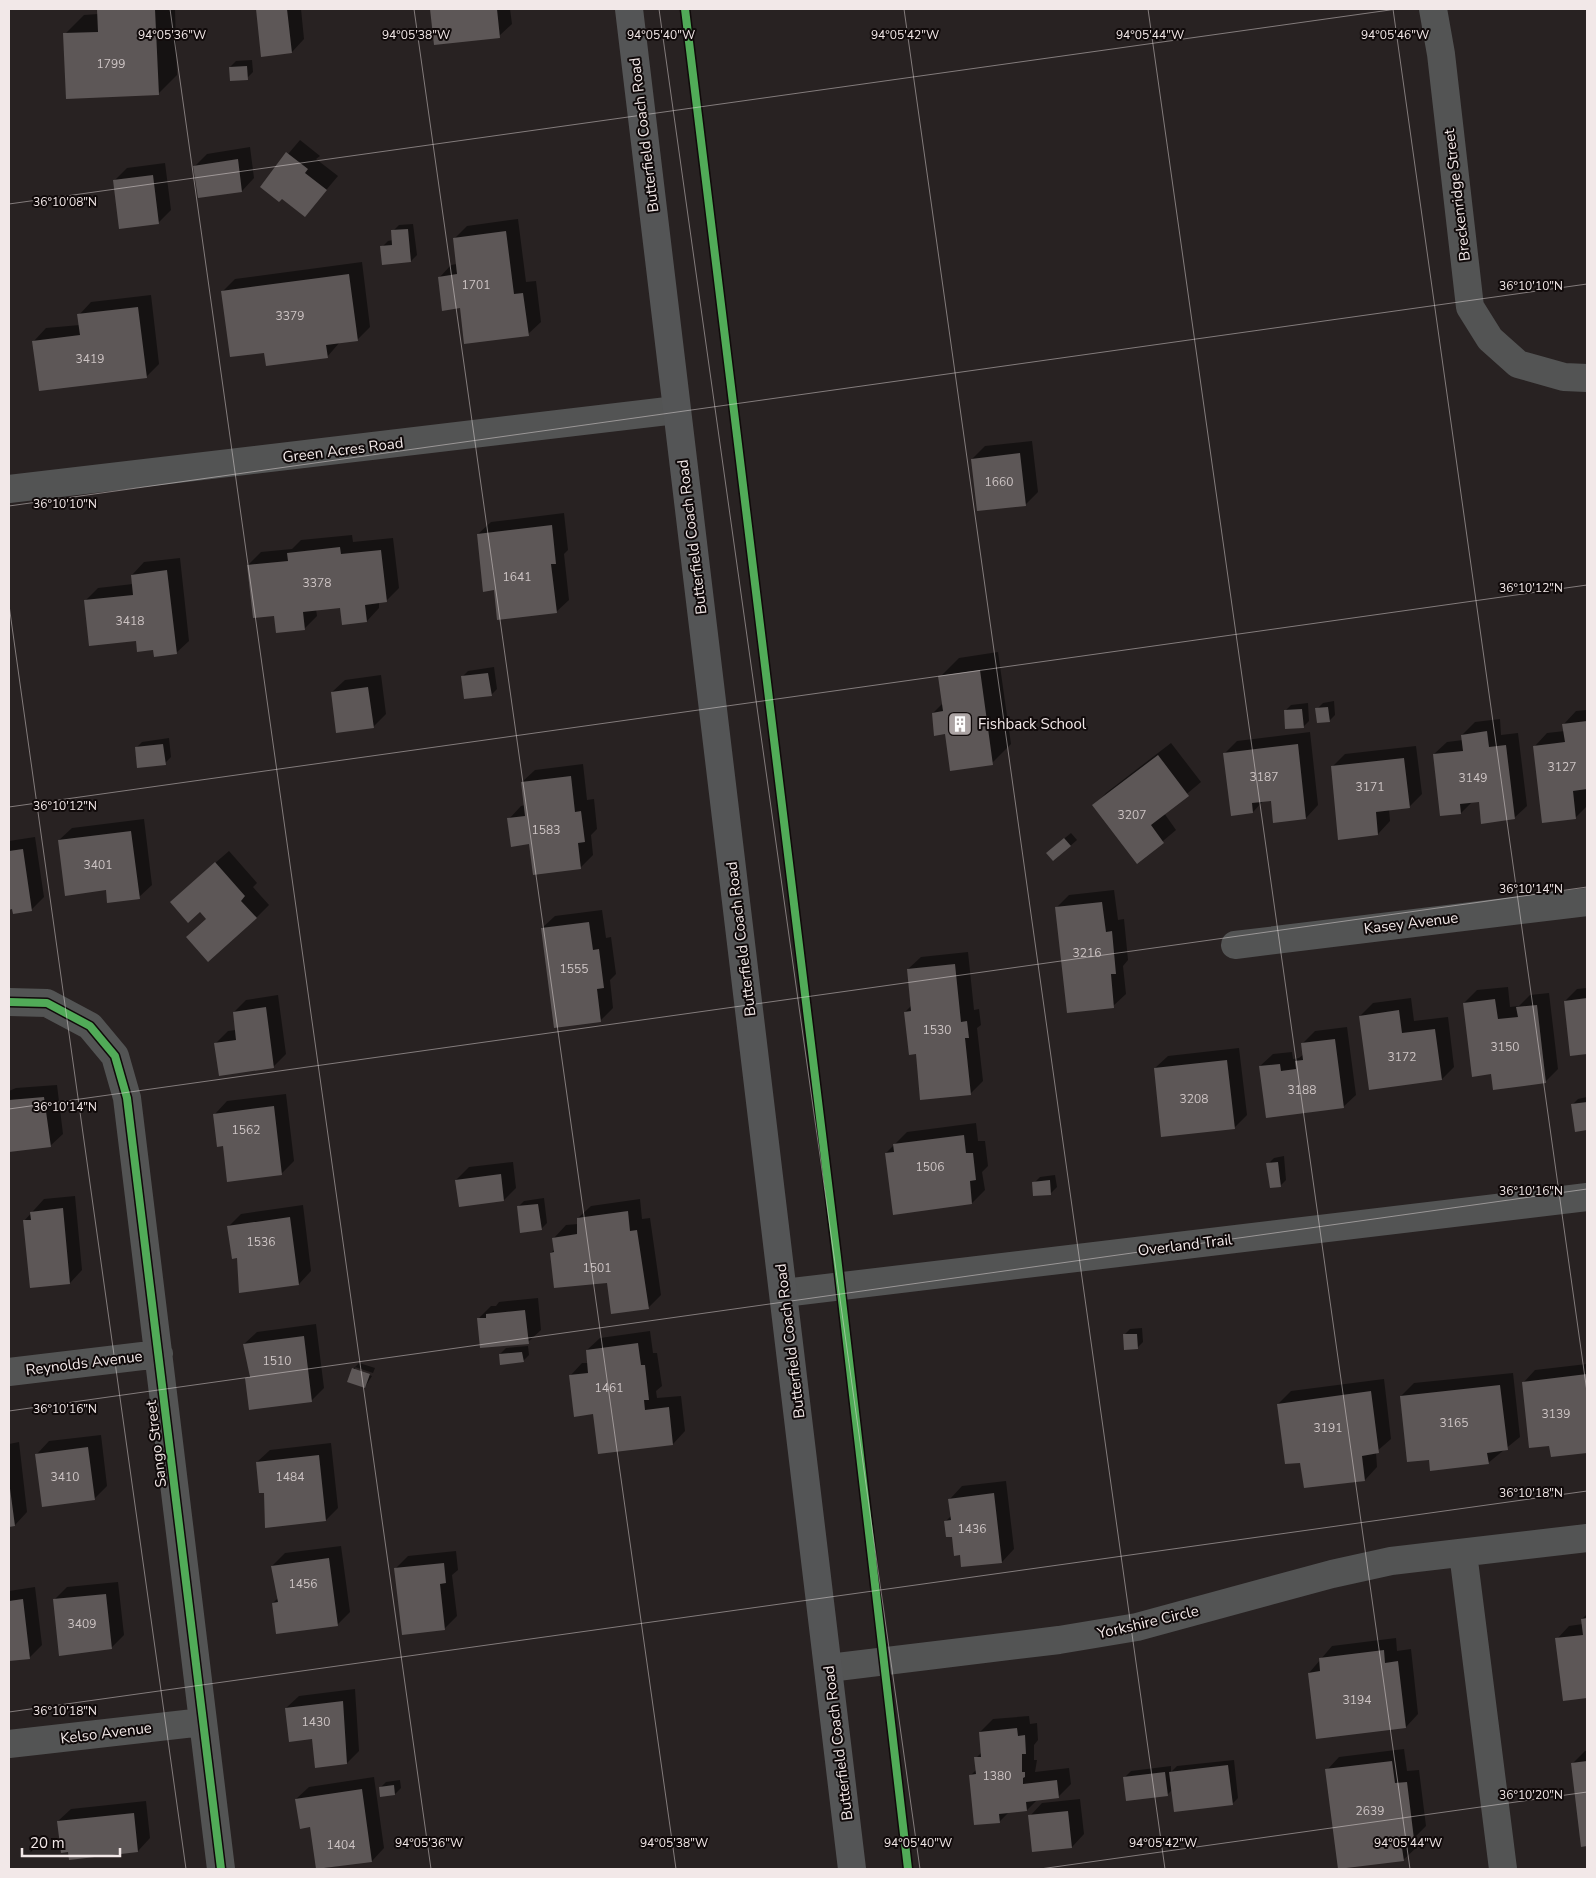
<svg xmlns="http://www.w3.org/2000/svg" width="1596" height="1878" font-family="'Nunito Sans',sans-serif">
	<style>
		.shadow { fill: #0007 }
		.building { fill: #5d5757 }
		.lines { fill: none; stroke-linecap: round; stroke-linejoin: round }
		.street { stroke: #535454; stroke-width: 28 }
		.secondary { stroke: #545556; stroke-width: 28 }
		.cycleway-casing { stroke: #100a0a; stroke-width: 11 }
		.cycleway { stroke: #51ab58; stroke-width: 8 }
		.ticks { fill: none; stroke: #f2e8e8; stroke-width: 1; stroke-opacity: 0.45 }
		.labels { text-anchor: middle; stroke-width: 4; stroke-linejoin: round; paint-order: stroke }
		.number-label { font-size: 12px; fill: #cdc4c4 }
		.street-label { font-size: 15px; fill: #f2e8e8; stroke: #100a0a }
		.poi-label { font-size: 15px; fill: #f2e8e8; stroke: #100a0a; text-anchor: start }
		.ticks-label { font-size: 12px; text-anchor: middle; fill: #f2e8e8; stroke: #100a0a; stroke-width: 4; stroke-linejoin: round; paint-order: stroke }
	</style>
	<rect width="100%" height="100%" fill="#282222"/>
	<!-- shadow -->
	<path class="shadow" d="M98 9H175L177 75 158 94 65 34 84 15 98 14Z
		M257 9H301L304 39 292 52 262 56Z
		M431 9H510L512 24 499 36 435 43Z
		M252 60 253 72 247 78 230 67 236 61Z
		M300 140 320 156 316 159 338 176 305 215 282 197 261 186Z
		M250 147 254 178 242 191 195 166 207 154Z
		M165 163 171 210 158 223 115 180 127 168Z
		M518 219 526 282 536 281 541 322 528 334 461 307 439 278 451 265 457 264 454 239 467 226Z
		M413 224 417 255 411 261 382 247 388 241 393 240V231L399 225Z
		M362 262 370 327 357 340 340 342 327 357 266 351 223 291 235 279Z
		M151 295 159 364 146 377 34 341 46 328 80 325 79 315 91 302Z
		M1032 441 1038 492 1025 505 972 459 985 446Z
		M564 513 568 550 564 554 569 600 556 612 495 589 478 534 491 522Z
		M352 535 353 542 393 538 399 588 386 601 379 602V608L367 621 341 607 316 609 317 616 304 629 275 614 248 565 261 552 292 549 301 540Z
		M180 558 189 641 176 653 137 640 85 601 98 588 133 584 132 575 144 562Z
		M998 652 1011 744 992 763 946 733 933 713 943 703 940 677 959 658Z
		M494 667 497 689 491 695 462 677 468 671Z
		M381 675 386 714 373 727 332 692 345 680Z
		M1334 701 1335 715 1329 721 1317 709 1323 703Z
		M1308 703 1309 721 1303 727 1285 711 1291 705Z
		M1587 710V806L1575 818 1535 746 1547 733 1565 731 1564 724 1576 711Z
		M1500 719 1501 735 1518 733 1527 806 1514 818 1480 801 1472 802 1461 813 1441 815 1434 754 1447 742 1463 740 1462 735 1475 722Z
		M1310 732 1318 805 1306 818 1272 800H1264L1253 812 1224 754 1237 741Z
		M169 738 171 757 165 763 136 748 142 742Z
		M1171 743 1201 782 1164 813 1176 830 1138 862 1094 806 1106 793Z
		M1416 746 1422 794 1409 807 1389 809 1390 821 1378 834 1332 767 1345 754Z
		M583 764 587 800 594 799 597 829 591 835 593 855 581 867 530 843 509 819 521 806 525 805 522 782 535 770Z
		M144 819 152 885 139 897 107 889 59 840 72 828Z
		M1071 833 1077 840 1054 860V847Z
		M35 837 44 897 31 910 9 909V841Z
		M229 851 257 883 253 887 269 905 256 918 207 919 184 890Z
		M1114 890 1118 920 1124 919 1128 960 1123 966 1126 994 1113 1006 1057 907 1069 895Z
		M602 910 606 938 611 937 616 974 610 980 613 1008 601 1020 542 928 555 916Z
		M968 952 974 1010 979 1009 981 1025 977 1028 983 1081 970 1094 917 1053 905 1012 912 1005 908 969 921 957Z
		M1508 987 1510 1007 1519 1006 1530 995 1549 993 1558 1069 1546 1081 1492 1073 1464 1003 1477 990Z
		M1587 988V1053L1572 1055 1565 1001 1577 989Z
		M278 995 286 1054 274 1066 216 1043 228 1031 236 1030 234 1012 246 1000Z
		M1411 998 1414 1021 1448 1017 1454 1067 1442 1079 1360 1016 1373 1003Z
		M1347 1027 1356 1095 1343 1107 1260 1066 1273 1054 1292 1052 1293 1059 1299 1058 1304 1054 1303 1043 1315 1031Z
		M1239 1048 1247 1115 1234 1128 1155 1068 1168 1056Z
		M57 1085 63 1134 50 1146 9 1151V1091L16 1088Z
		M286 1094 294 1161 281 1174 224 1145 215 1114 227 1101Z
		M1587 1097V1129L1576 1130 1572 1105 1578 1099Z
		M976 1123 978 1141H985L988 1166 982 1172 985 1190 972 1203 886 1153 907 1132Z
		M1284 1156 1286 1180 1280 1186 1268 1164 1274 1158Z
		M513 1162 516 1188 504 1200 456 1180 469 1167Z
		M1055 1175 1057 1187 1051 1193 1034 1183 1040 1177Z
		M75 1196 82 1270 70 1283 24 1221 44 1199Z
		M544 1198 547 1223 541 1229 518 1207 524 1201Z
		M640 1199 642 1219 650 1218 661 1295 648 1308 608 1281 551 1253 555 1249 554 1238 566 1225 578 1224V1218L591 1206Z
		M303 1205 311 1271 299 1284 240 1292 238 1257 229 1226 241 1214Z
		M538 1298 541 1330 528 1342 478 1319 491 1306H496L499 1302Z
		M316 1324 324 1388 312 1400 247 1378 250 1375 244 1344 257 1332Z
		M1142 1328 1143 1342 1137 1348 1124 1335 1130 1329Z
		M650 1331 653 1353H657L662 1386 656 1391 657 1398 681 1396 685 1431 673 1444 594 1413 570 1376 582 1363H588L587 1350 600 1338Z
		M528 1346 529 1355 523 1361 500 1354 506 1348Z
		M359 1363 375 1368 373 1373 355 1367V1370L372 1376 365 1387 353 1369Z
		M1587 1364V1452L1552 1456 1550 1444 1523 1383 1535 1370Z
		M1513 1373 1520 1437 1488 1463 1430 1459 1401 1396 1414 1383Z
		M1384 1379 1391 1439 1376 1452 1377 1467 1365 1480 1305 1487 1301 1461 1278 1404 1291 1391Z
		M101 1435 107 1486 94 1499 37 1454 49 1441Z
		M19 1442 27 1512 15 1525H9V1444Z
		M331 1443 338 1508 326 1520 266 1527V1491L257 1462 270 1450Z
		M1006 1481 1014 1549 1002 1562 961 1554 946 1521 952 1515 950 1499 962 1486Z
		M341 1546 350 1612 338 1624 273 1603 278 1598 272 1566 285 1553Z
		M456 1551 458 1570 452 1575 457 1616 444 1629 395 1569 408 1556Z
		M118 1582 124 1635 111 1648 54 1600 67 1587Z
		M35 1587 42 1645 30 1657 9 1660V1591Z
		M1587 1614V1696L1564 1699 1557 1639 1569 1626 1583 1624 1582 1619Z
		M1396 1638 1397 1651 1411 1649 1418 1714 1406 1727 1309 1673 1332 1646Z
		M355 1689 359 1751 347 1763 286 1708 299 1696Z
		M1029 1716 1030 1724 1037 1723 1038 1740 1034 1745V1760H1037L1035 1772 1069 1768 1071 1784 1058 1797 1038 1799 1027 1810 1009 1812 1000 1821 975 1824 970 1776 977 1769 976 1758 982 1752 980 1732 993 1719Z
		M1404 1749 1407 1771 1419 1770 1426 1826 1415 1837 1416 1848 1403 1860 1327 1770 1339 1757Z
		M1585 1751H1587V1845H1582L1572 1764Z
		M1234 1760 1238 1798 1232 1804 1173 1789 1167 1795 1125 1777 1131 1771 1171 1766V1772L1177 1766Z
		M374 1777 384 1848 372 1861 317 1869 311 1826 296 1799 309 1787Z
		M400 1780 401 1788 395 1794 380 1788 386 1782Z
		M1080 1799 1084 1834 1072 1847 1030 1816 1042 1803Z
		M146 1801 150 1838 138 1851 58 1821 71 1809Z"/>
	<!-- building -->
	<path class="building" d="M97 9H155L159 95 66 99 63 33 98 32Z
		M256 9H287L292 53 261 57Z
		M430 9H497L500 38 434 45Z
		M247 66 248 80 230 81 229 67Z
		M286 152 308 169 305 173 327 190 305 217 282 199 279 202 260 187Z
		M238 159 242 192 198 198 193 166Z
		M153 175 159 224 119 229 113 180Z
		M408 229 411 262 382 265 380 246 392 245 391 230Z
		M506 231 514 294 523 293 529 336 464 344 460 308 442 311 438 277 457 274 453 238Z
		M349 274 358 341 326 345 328 358 266 366 264 353 230 357 221 291Z
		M138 307 147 378 39 391 32 341 80 335 77 314Z
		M1020 453 1026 506 977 511 971 459Z
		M552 525 556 564H551L557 613 497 620 494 590 483 592 477 534Z
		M340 547 341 554 381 550 387 602 365 605 367 622 342 625 340 608 303 612 305 630 276 633 274 616 253 618 247 565 288 561 287 553Z
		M167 570 177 654 154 657 153 650 137 652 136 641 89 646 84 600 133 595 131 575Z
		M980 670 993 765 950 771 945 734 934 736 932 713 943 711 938 676Z
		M488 673 492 696 464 699 461 676Z
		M368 687 374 728 336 733 331 692Z
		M1328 707 1330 722 1317 723 1315 708Z
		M1302 709 1304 728 1285 729 1284 710Z
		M1587 721V789L1573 791 1576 819 1542 823 1533 746 1565 742 1562 724Z
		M1487 731 1489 747 1506 745 1515 819 1481 824 1479 802 1460 804 1461 814 1440 816 1433 754 1463 751 1461 735Z
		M163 744 166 765 137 768 135 747Z
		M1298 744 1306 819 1273 823 1271 801 1252 803 1253 813 1231 816 1223 753Z
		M1158 755 1189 796 1151 825 1164 843 1137 864 1092 805Z
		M1404 758 1410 808 1376 812 1378 835 1338 840 1331 766Z
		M571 776 575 812 581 811 585 842 578 843 581 869 533 875 529 844 511 847 507 818 525 816 521 782Z
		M131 831 140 899 107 903 106 890 65 896 58 840Z
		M1064 838 1071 846 1053 861 1046 853Z
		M23 849 32 911 13 914 12 909 9 910V851Z
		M215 862 245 896 241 901 257 918 208 962 186 937 206 919 200 912 188 923 170 902Z
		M1102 902 1106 932 1112 931 1116 974H1111L1114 1008 1067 1013 1055 907Z
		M589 922 593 950 599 949 604 988 597 989 601 1022 554 1028 541 928Z
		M955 964 961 1022 967 1021 969 1038H965L971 1095 920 1100 916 1054 909 1055 904 1012 911 1011 907 969Z
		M1587 998V1054L1570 1056 1564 1001Z
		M1495 999 1498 1019 1518 1017 1516 1007 1537 1005 1546 1083 1493 1090 1491 1074 1472 1077 1463 1003Z
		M266 1007 274 1068 219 1076 214 1043 236 1040 233 1012Z
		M1399 1010 1402 1033 1435 1029 1442 1080 1369 1090 1359 1016Z
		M1335 1039 1344 1108 1266 1118 1259 1066 1280 1064 1281 1071 1296 1069 1295 1061 1303 1060 1301 1043Z
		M1227 1060 1235 1129 1161 1137 1154 1068Z
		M44 1097 51 1147 9 1152V1100Z
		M1587 1102V1130L1575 1132 1571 1104Z
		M274 1106 282 1175 227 1182 223 1146 217 1147 213 1114Z
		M964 1135 966 1153H973L976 1180 970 1181 972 1204 893 1215 885 1153 894 1152 893 1144Z
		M1278 1162 1281 1187 1270 1188 1266 1163Z
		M501 1174 504 1201 459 1207 455 1180Z
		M1050 1180 1051 1195 1033 1196 1032 1182Z
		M538 1204 542 1230 520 1233 517 1206Z
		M63 1208 70 1284 30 1288 23 1220H31L30 1212Z
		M628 1211 630 1231 637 1230 649 1309 611 1314 607 1283 554 1288 550 1253 554 1252 552 1238 577 1234V1218Z
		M290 1217 299 1285 239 1293 237 1258 232 1259 227 1226Z
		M525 1310 529 1344 480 1348 477 1318H486V1314Z
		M1123 1334H1137L1138 1349 1124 1350Z
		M304 1336 312 1402 249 1410 245 1378 250 1377 243 1344Z
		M638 1343 641 1365H645L649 1400H644L645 1410 669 1407 673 1445 598 1454 593 1414 574 1417 569 1375 588 1373 586 1350Z
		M522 1352 524 1362 500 1365 499 1354Z
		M352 1368 370 1374 365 1388 347 1382Z
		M1587 1374V1453L1551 1457 1549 1446 1529 1448 1522 1382Z
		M1500 1385 1508 1450 1487 1453 1489 1464 1430 1471 1429 1460 1407 1462 1400 1396Z
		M1371 1391 1379 1453 1362 1456 1365 1481 1304 1488 1300 1463 1285 1464 1277 1404Z
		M88 1447 95 1500 42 1507 35 1454Z
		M319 1455 326 1521 265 1528 264 1493H259L256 1462Z
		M9 1481 15 1526 9 1527Z
		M994 1493 1002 1563 961 1567 960 1555 954 1556 952 1537H946L944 1521 951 1520 948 1499Z
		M329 1558 338 1626 276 1634 272 1603 278 1602 271 1566Z
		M444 1563 446 1583 440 1584 445 1630 402 1635 394 1568Z
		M106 1594 112 1649 59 1656 53 1599Z
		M23 1599 30 1659 9 1661V1601Z
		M1587 1618V1698L1563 1701 1555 1638 1583 1635 1581 1619Z
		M1384 1650 1385 1663 1398 1661 1406 1728 1316 1739 1308 1673 1320 1671 1319 1658Z
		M343 1701 347 1764 315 1768 312 1739 289 1742 285 1708Z
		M1017 1728 1018 1736 1025 1735 1026 1754H1022V1772H1025V1777L1023 1778V1784L1057 1780 1059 1798 1026 1802 1027 1811 999 1814 1000 1823 974 1825 969 1775 976 1774 974 1757H981L979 1732Z
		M1392 1761 1395 1783 1407 1782 1414 1839 1401 1841 1404 1861 1338 1869 1325 1769Z
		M1587 1761V1846L1581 1847 1571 1763Z
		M1228 1765 1233 1805 1174 1812 1169 1772Z
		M1165 1772 1168 1796 1126 1801 1123 1777Z
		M394 1785 395 1795 380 1797 379 1787Z
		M362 1789 372 1862 316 1869 310 1827 300 1829 295 1799Z
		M1068 1811 1072 1848 1032 1852 1028 1815Z
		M134 1813 138 1852 69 1860 68 1852 61 1853 57 1821Z"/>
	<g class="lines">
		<!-- street -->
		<path class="street" d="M1433 9 1441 54 1470 307 1490 339 1518 364 1564 377 1587 378
			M9 489 676 410
			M1235 945 1587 902
			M9 1002 47 1003 90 1026 115 1056 127 1098 221 1869
			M784 1293 1587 1197
			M9 1372 159 1354
			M1463 1553 1503 1869
			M829 1668 1059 1640 1137 1627 1332 1574 1391 1561 1587 1538
			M9 1744 203 1722"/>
		<!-- secondary -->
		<path class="secondary" d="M629 9 852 1869"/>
		<defs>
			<path id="cycleway" d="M685 9 837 1257 908 1869
				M9 1002 47 1003 90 1026 115 1056 127 1098 221 1869"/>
		</defs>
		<!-- cycleway casing -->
		<use href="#cycleway" class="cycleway-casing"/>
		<!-- cycleway -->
		<use href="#cycleway" class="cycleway"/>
	</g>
	<!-- ticks -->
	<path class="ticks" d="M170 9 431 1869M414 9 676 1869M659 9 920 1869M904 9 1165 1869M1148 9 1410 1869M1393 9 1587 1392M9 204 1397 9M9 506 1587 284M9 605 186 1869M9 807 1587 585M9 1109 1587 887M9 1411 1587 1189M9 1712 1587 1491M1040 1869 1587 1792"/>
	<!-- icons -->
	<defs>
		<symbol id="building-square" viewBox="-11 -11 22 22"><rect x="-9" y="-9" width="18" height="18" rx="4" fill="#aba3a3" stroke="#100a0a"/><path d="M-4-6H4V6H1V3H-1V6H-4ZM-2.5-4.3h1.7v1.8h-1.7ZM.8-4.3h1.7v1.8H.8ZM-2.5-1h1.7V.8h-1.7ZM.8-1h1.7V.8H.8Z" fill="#fff"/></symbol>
	</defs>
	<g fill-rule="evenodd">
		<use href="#building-square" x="946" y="710" width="28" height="28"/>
	</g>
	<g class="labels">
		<!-- number labels -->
		<g class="number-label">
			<text x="111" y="68">1799</text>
			<text x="476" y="289">1701</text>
			<text x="290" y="320">3379</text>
			<text x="90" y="363">3419</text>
			<text x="999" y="486">1660</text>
			<text x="517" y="581">1641</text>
			<text x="317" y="587">3378</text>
			<text x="130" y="625">3418</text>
			<text x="1562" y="771">3127</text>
			<text x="1264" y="781">3187</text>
			<text x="1473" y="782">3149</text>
			<text x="1370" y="791">3171</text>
			<text x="1132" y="819">3207</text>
			<text x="546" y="834">1583</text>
			<text x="98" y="869">3401</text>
			<text x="1087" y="957">3216</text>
			<text x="574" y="973">1555</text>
			<text x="937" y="1034">1530</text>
			<text x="1505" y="1051">3150</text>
			<text x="1402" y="1061">3172</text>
			<text x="1302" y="1094">3188</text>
			<text x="1194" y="1103">3208</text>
			<text x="246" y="1134">1562</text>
			<text x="930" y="1171">1506</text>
			<text x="261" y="1246">1536</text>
			<text x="597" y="1272">1501</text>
			<text x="277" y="1365">1510</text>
			<text x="609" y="1392">1461</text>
			<text x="1556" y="1418">3139</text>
			<text x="1454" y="1427">3165</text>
			<text x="1328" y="1432">3191</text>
			<text x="65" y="1481">3410</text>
			<text x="290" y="1481">1484</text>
			<text x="972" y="1533">1436</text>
			<text x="303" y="1588">1456</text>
			<text x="82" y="1628">3409</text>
			<text x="1357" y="1704">3194</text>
			<text x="316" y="1726">1430</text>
			<text x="997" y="1780">1380</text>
			<text x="1370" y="1815">2639</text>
			<text x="341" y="1849">1404</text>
		</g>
		<!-- street labels -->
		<g class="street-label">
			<text transform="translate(644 135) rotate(-97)" y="5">Butterfield Coach Road</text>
			<text transform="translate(1457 195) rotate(-97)" y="5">Breckenridge Street</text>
			<text transform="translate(343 450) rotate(-7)" y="5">Green Acres Road</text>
			<text transform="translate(692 537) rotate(-97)" y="5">Butterfield Coach Road</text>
			<text transform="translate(1411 923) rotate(-7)" y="5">Kasey Avenue</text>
			<text transform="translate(741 939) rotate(-97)" y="5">Butterfield Coach Road</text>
			<text transform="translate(1185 1245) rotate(-7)" y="5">Overland Trail</text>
			<text transform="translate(790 1341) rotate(-97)" y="5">Butterfield Coach Road</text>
			<text transform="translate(84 1363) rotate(-7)" y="5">Reynolds Avenue</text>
			<text transform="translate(156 1444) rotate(-97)" y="5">Sango Street</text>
			<text transform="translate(1148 1622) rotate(-13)" y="5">Yorkshire Circle</text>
			<text transform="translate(106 1733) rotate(-7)" y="5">Kelso Avenue</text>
			<text transform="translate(838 1743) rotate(-97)" y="5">Butterfield Coach Road</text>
		</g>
		<!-- poi labels -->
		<g class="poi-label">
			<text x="978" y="729">Fishback School</text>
		</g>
	</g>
	<g class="ticks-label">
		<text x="172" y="39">94°05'36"W</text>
		<text x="416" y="39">94°05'38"W</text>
		<text x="661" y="39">94°05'40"W</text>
		<text x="905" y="39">94°05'42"W</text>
		<text x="1150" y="39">94°05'44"W</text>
		<text x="1395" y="39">94°05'46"W</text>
		<text x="65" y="206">36°10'08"N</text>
		<text x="1531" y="290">36°10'10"N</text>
		<text x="65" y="508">36°10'10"N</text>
		<text x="1531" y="592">36°10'12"N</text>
		<text x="65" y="810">36°10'12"N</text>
		<text x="1531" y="893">36°10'14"N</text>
		<text x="65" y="1111">36°10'14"N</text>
		<text x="1531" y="1195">36°10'16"N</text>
		<text x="65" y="1413">36°10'16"N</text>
		<text x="1531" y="1497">36°10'18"N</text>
		<text x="65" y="1715">36°10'18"N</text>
		<text x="1531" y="1799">36°10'20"N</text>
		<text x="429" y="1847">94°05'36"W</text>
		<text x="674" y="1847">94°05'38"W</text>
		<text x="918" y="1847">94°05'40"W</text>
		<text x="1163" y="1847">94°05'42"W</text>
		<text x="1408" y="1847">94°05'44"W</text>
	</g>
	<!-- border -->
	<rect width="1596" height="1878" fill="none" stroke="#f2e8e8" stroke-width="20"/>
	<!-- scale -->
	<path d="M22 1848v8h98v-8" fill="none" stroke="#f2e8e8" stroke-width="2.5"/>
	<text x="30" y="1848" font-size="15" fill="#f2e8e8" stroke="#100a0a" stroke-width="4" paint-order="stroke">20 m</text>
</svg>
